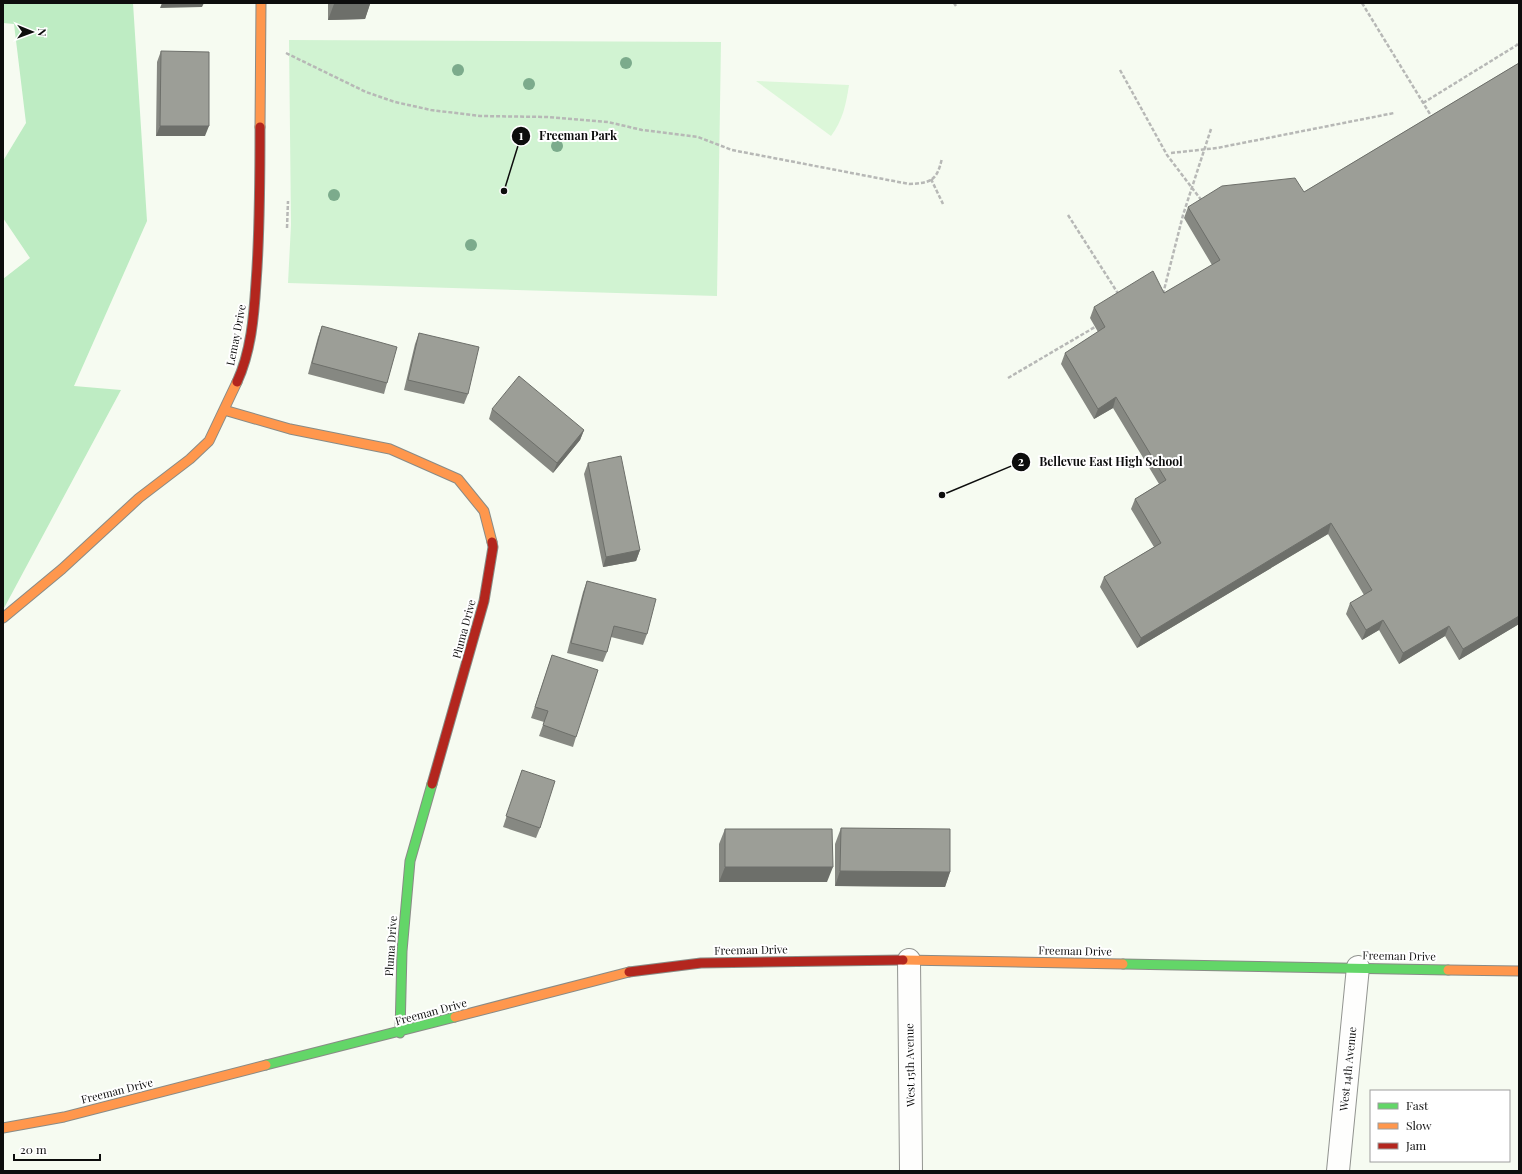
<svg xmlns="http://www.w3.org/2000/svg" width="1522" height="1174" font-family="'Playfair Display',serif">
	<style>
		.green { fill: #d1f3d2 }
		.forest { fill: #beecc3 }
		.pitch { fill: #dcf7d9 }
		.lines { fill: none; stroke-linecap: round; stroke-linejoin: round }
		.street-casing { stroke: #929490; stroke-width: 24 }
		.fast-casing { stroke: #898b86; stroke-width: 11 }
		.slow-casing { stroke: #898b86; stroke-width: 11 }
		.jam-casing { stroke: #898b86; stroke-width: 11 }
		.path { stroke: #b7b8b6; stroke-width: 2.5; stroke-dasharray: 4 2; stroke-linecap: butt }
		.street { stroke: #fefefd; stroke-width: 22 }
		.fast { stroke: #63d668; stroke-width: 9 }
		.slow { stroke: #ff974d; stroke-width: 9 }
		.jam { stroke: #b3261e; stroke-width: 9 }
		.tree { fill: #7cab8c }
		.wall { fill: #868882 }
		.shaded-wall { fill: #6d6f6a }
		.building { fill: #9c9e97; stroke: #6d6f6a }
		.labels { text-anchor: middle; stroke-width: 4; stroke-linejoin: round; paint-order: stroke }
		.street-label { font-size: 11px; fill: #0d0d0d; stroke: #fff }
		.leader { fill: none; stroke: #0d0d0d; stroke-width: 1.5 }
		.callout-dot { fill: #0d0d0d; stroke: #fff; stroke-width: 1.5 }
		.mark-label { font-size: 12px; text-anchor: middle; font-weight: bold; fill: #fff }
		.callout-label { font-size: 12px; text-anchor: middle; font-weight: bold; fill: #0d0d0d; stroke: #fff; stroke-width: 4; stroke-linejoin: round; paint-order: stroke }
	</style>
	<rect width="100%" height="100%" fill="#f6fbf1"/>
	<!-- green -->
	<path class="green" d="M289 40 721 42 717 296 288 283 291 225Z"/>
	<!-- forest -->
	<path class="forest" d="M3 3H133L147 221 74 386 121 390 3 610V279L30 258 3 218V161L26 123 14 24 3 23Z"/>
	<!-- pitch -->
	<path class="pitch" d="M756 81 849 85C846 104 843 120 831 136Z"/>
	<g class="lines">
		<defs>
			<path id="street" d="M909 960 911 1171
				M1338 1171 1358 967"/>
			<path id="fast" d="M1123 964 1448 970
				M400 1033 402 951 410 861 432 784
				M266 1065 455 1017"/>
			<path id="slow" d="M260 127 261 3
				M224 410 290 429 390 449 458 479 484 511 492 542
				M3 618 62 569 139 498 190 459 209 441 237 382
				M903 960 1123 964
				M1448 970 1519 971
				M455 1017 629 972
				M3 1128 64 1117 266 1065"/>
			<path id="jam" d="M237 382C251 352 254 316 256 283 260 231 260 179 260 127
				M432 784 484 601 493 547 492 542
				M629 972 701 963 903 960"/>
		</defs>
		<!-- street casing -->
		<use href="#street" class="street-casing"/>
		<!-- fast casing -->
		<use href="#fast" class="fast-casing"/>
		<!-- slow casing -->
		<use href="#slow" class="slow-casing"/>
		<!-- jam casing -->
		<use href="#jam" class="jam-casing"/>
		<!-- path -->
		<path class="path" d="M954 3 956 6
			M1362 3 1433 119
			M286 53 366 92 395 102 431 110 480 116 548 117 608 122 642 130 698 137 732 150 909 184C931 183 937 181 942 158
			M1120 70 1167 155 1202 201
			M1423 103 1517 45 1519 42
			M1171 153 1217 148 1394 113
			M931 179 943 204
			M1068 215 1119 295
			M287 228 288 201
			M1163 294 1183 215 1211 129
			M1008 378 1095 327"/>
		<!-- street -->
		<use href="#street" class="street"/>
		<!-- fast -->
		<use href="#fast" class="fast"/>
		<!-- slow -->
		<use href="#slow" class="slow"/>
		<!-- jam -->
		<use href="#jam" class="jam"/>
	</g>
	<!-- trees -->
	<g class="tree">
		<circle cx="626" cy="63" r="6"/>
		<circle cx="458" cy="70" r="6"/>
		<circle cx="529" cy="84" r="6"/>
		<circle cx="557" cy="146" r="6"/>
		<circle cx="334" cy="195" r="6"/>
		<circle cx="471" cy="245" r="6"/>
	</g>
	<!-- wall -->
	<path class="wall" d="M328 3H370V4L365 19 328 20Z
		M161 51 205 136H156L157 62Z
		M1519 63V624L1459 660 1445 636 1399 664 1379 630 1362 640 1346 614 1350 603 1364 595 1328 534 1137 648 1100 587 1104 577 1154 547 1131 509 1135 499 1159 484 1113 408 1094 419 1061 364 1065 353 1098 332 1090 318 1094 307 1164 293 1212 265 1184 218 1188 207 1304 192Z
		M322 326 387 383 384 394 308 374 318 337Z
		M419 333 468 394 464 404 404 390 415 344Z
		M492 409 584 430 580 440 553 473 489 419Z
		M588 463 640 550 636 561 603 567 584 474Z
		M587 581 647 634 643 645 611 637 607 652 603 662 567 653 583 592Z
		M552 655 576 737 573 747 539 736 544 722 531 718Z
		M522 770 540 828 536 838 503 827Z
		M841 828 950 872 945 887 835 886V844Z
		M725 829 827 882H719V844Z"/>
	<!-- shaded-wall -->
	<path class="shaded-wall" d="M162 3H204L202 7 160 8Z
		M334 4H370L365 19 328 20Z
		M160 126H209L205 136H156Z
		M1116 397 1113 408 1094 419 1098 409Z
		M584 430 580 440 553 473 557 463Z
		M1331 523 1328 534 1137 648 1141 638Z
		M640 550 636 561 603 567 606 557Z
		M1519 616V624L1459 660 1463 649Z
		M1383 620 1379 630 1362 640 1366 630Z
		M1449 626 1445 636 1399 664 1403 653Z
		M725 867H833L827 882H719Z
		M840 871 950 872 945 887 835 886Z"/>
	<!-- building -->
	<path class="building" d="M334 3H370V4H334Z
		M161 51 209 52V126H160Z
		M1519 63V616L1463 649 1449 626 1403 653 1383 620 1366 630 1350 603 1372 590 1331 523 1141 638 1104 577 1161 543 1135 499 1166 480 1116 397 1098 409 1065 353 1105 327 1094 307 1153 271 1164 293 1220 260 1188 207 1222 186 1295 178 1304 192Z
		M322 326 397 347 387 383 312 363Z
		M419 333 479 347 468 394 408 380Z
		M519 376 584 430 557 463 492 409Z
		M621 456 640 550 606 557 588 463Z
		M587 581 656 599 647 634 614 626 607 652 571 643Z
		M552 655 598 670 576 737 543 725 548 711 535 707Z
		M522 770 555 781 540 828 506 816Z
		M841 828 950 829V872L840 871Z
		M725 829H832L833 867H725Z"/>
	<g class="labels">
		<!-- street labels -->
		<g class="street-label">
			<text transform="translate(236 335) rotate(-79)" y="4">Lemay Drive</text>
			<text transform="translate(464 629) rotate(-75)" y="4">Pluma Drive</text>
			<text transform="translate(391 946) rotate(-86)" y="4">Pluma Drive</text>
			<text transform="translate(751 950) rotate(-1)" y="4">Freeman Drive</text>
			<text transform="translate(1075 951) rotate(1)" y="4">Freeman Drive</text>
			<text transform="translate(1399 956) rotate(1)" y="4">Freeman Drive</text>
			<text transform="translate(431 1012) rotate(-15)" y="4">Freeman Drive</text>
			<text transform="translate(910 1065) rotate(-91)" y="4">West 15th Avenue</text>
			<text transform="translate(1348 1069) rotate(-84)" y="4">West 14th Avenue</text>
			<text transform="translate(117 1091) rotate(-14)" y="4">Freeman Drive</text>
		</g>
	</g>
	<!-- callouts -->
	<path class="leader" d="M504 191L521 136M942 495L1021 462"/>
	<g class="callout-dot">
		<circle cx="504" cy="191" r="4"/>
		<circle cx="942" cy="495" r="4"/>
		<circle cx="521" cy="136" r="10"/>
		<circle cx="1021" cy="462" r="10"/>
	</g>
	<g class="mark-label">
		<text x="521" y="140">1</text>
		<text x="1021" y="466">2</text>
	</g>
	<g class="callout-label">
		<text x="578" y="140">Freeman Park</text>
		<text x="1111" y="466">Bellevue East High School</text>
	</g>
	<!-- border -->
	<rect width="1522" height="1174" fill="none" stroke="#0d0d0d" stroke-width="8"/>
	<!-- legend -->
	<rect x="1370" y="1090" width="140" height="72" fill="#ffffff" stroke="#9e9e9e"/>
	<rect x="1378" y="1103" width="20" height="6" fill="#63d668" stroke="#9e9e9e"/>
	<text x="1406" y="1110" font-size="12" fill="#0d0d0d">Fast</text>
	<rect x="1378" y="1123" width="20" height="6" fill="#ff974d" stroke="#9e9e9e"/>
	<text x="1406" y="1130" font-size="12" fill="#0d0d0d">Slow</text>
	<rect x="1378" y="1143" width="20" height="6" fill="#b3261e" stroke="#9e9e9e"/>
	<text x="1406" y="1150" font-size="12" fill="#0d0d0d">Jam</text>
	<!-- north arrow -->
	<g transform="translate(32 32) rotate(91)" stroke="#ffffff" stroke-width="3" paint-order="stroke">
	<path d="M0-3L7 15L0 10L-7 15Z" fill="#0d0d0d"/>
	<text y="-6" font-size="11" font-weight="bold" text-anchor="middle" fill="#0d0d0d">N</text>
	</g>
	<!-- scale -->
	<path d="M14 1154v6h86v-6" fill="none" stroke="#0d0d0d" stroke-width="2"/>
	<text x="20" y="1154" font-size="12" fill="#0d0d0d" stroke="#ffffff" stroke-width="3" paint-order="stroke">20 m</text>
</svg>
